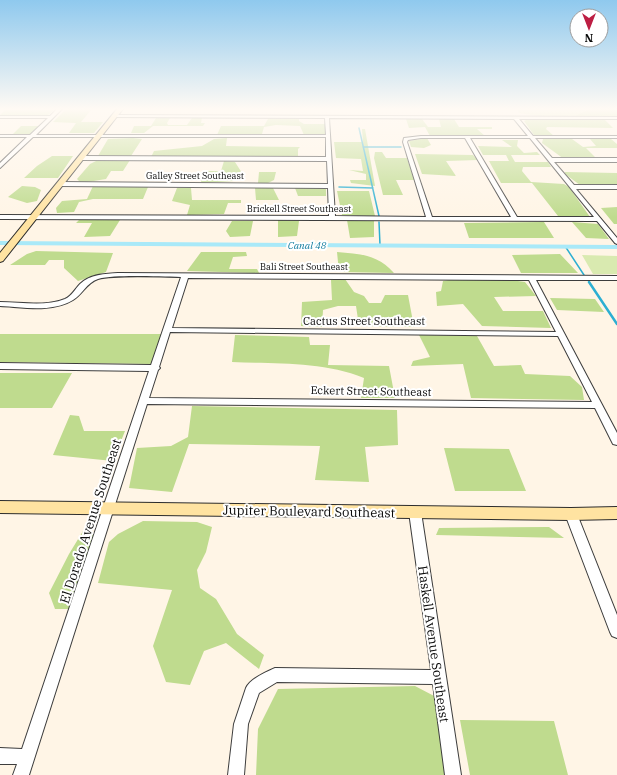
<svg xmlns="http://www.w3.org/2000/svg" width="617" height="775" font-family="'IBM Plex Serif',serif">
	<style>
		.green { fill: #d9eab0 }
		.forest { fill: #bfdb8e }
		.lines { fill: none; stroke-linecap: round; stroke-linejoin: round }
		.stream-far1 { stroke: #2dafd2; stroke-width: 1.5 }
		.stream { stroke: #2dafd2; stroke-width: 2.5 }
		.canal { fill: #a9e9f8; fill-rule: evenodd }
		.street-casing { stroke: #3d3d3d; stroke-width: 2 }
		.secondary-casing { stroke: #2c2c2c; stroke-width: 2 }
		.street { fill: #fff; fill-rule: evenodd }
		.secondary { fill: #ffe3a1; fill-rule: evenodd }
		.labels { text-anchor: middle; stroke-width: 4; stroke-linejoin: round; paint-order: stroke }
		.far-street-label { font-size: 9px; fill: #0a0a0a; stroke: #fff }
		.far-water-label { font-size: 10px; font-style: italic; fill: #107b9e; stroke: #fff }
		.street-label { font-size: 11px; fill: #0a0a0a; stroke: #fff }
		.near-street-label { font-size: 13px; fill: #0a0a0a; stroke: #fff }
	</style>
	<rect width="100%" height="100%" fill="#fff5e6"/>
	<!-- green -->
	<path class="green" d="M517 109H589C584 111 579 115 574 116 557 119 536 116 519 113Z
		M582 255 617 256V274H593Z"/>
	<!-- forest -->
	<path class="forest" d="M66 109H92L81 122H103L94 133H69L76 123 53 122Z
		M589 109H617V116H575Z
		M5 110H53V111L48 115H0Z
		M156 118H170L167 123 168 125H187L192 118H202L201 123H205L203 126H153L144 133H131L134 126H151Z
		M268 119H299V121L304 124H325V135H304L300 126 276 125 264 127 262 134 217 135 221 126H264Z
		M406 119H422L428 127H441L439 119H454L459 127H492V129H477L485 136H430L425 127 409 128Z
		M528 119 605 120 613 128 547 127 546 129 554 136 534 135 524 121Z
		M21 126H39L30 134 12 135Z
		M362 129H365L375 186 351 183 350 180H366V174L349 170 363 171 361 159 336 158 334 142H363Z
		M133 138 142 139 131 156H98L108 139Z
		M227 138 226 146 300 147 298 149V157H151L154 151 202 146 214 139Z
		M427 138 431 145 424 148 411 147 409 141Z
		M543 139H572L583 147 596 146 590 139H611L617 144V148H586L597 159H564L542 143Z
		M502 140H518L517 146 524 153 537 152 540 155H511L515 162H548L551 167H523L522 171 531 182 564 184 569 187 590 217 558 216 532 183H501L489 161H509L506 155H483L478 146 512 147Z
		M375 152H382L386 158H407L414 180H396L403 195H383L374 158Z
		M415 154 473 155 478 160 446 161 456 176 422 174Z
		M52 156H73L58 178H24L37 166Z
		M98 160H130L123 171H111L106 179 81 183 77 179 90 164Z
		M224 161 235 162 242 173 234 175V181L201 183 202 171H221Z
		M259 172H276L274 180 266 184 258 183Z
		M565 172 617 173V185H580L565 174Z
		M22 186 35 187 41 190 37 201 27 203 8 197Z
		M93 186 148 187 143 199H93L79 202 74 212 57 213 56 208 62 201 87 199Z
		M177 188H191L192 200H241V203H228L224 214 187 215 190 205 172 201Z
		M255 188H273L279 200H256Z
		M295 188H326V196H298Z
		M337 191H369L375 216 342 215Z
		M617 207V224H614L601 208Z
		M79 220H120L110 236 84 237 92 223H76Z
		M278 220 299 221 297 236 278 237Z
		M347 220 374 221V237L350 238Z
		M232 221H253L250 236 230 237 226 231Z
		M544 222 554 238H469L464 223Z
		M572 222 598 224 609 239 586 238Z
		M36 251 113 253 106 272 78 281 64 268V260H49L45 265H10L27 254Z
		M201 252H246L247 256 233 257 229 269H257L259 273 187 271Z
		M337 252C360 254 377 254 394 273L339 272Z
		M560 254 578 273H521L512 255Z
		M345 279 354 292 364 296 369 303H381L385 295H408L414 327 359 326 356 306H338L323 310 322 327 301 326 302 302 332 300 331 280Z
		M454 279 511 280 525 282 536 296 494 297 503 311H543L551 328 482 326 463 304 437 306 436 292 441 291 443 281Z
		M550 298 595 299 604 312 557 310Z
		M0 334H163L152 364 0 362Z
		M235 335 309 337 310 345H330L328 365 389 366 395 398H361L364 378C323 361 276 364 232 362Z
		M419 335 477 336 494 366 521 365 525 374 570 376 582 387 584 400 471 398 463 364 411 366 413 361 430 357Z
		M0 373H72L52 408H0Z
		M192 406 397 410 398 445 365 447 369 482 315 480 320 446 189 444 172 492 129 488 137 448 171 446 188 437Z
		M70 415 79 416 84 431H125L113 461 53 455Z
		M444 448 509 449 526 491H455Z
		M143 521 197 522 212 527 206 552 197 570 200 588 216 599 237 634 264 655 259 669 226 643 204 651 190 685 166 682 153 646 172 590 98 583 109 542 118 534Z
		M549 527 564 538 436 535 439 528Z
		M83 531 94 535 69 609H55L49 593 69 554Z
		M415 686 436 697 446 775H256L258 729 278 689Z
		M460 720 554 721 568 775H470Z"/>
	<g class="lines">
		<!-- stream-far1 -->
		<path class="stream-far1" d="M359 128 379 216
			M363 147H401
			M339 187 373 188
			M379 222 380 245
			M565 246 584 275"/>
		<!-- stream -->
		<path class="stream" d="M589 282 617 324"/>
		<!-- canal -->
		<path class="canal" d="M0 241 615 245H617V249L0 245Z"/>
		<defs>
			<path id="street" d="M57 109H62L36 135H326L325 118 112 117 114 115 617 117V119H519L533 136H617V138H535L552 158H617V162H554L574 185H617V189H576L617 238V244L615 243 597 221 0 219V215L329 216 328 188 60 186 57 184 60 182 328 184 327 161 81 160 78 158 81 156 326 157V137H33L0 168V163L27 137H0V135H30L48 118H0V116H50ZM329 118 514 119 528 136H421L404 138 403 142 426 217 335 216ZM421 138H465L511 217H432L407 142 408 140ZM470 138H530L594 217H517Z
				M118 273 617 276V280H536L617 433V445L613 444 595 408 147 404 29 775H13L17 764H0V748L22 749 149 371 0 369V363L151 365 181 277C158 277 118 274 98 279 86 283 83 294 73 300 52 313 22 307 0 306V302C21 302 45 307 65 299 72 296 75 289 80 284 90 274 105 274 118 273ZM188 278 529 280 556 332 172 328ZM170 332 558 336 592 402 149 398 158 370 160 368 159 367Z
				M415 508 419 509 421 512 461 775H445L433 684 277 682 259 693 248 724 244 775H228L234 724 246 688C250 679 266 672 275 668L431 670 409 512 411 509Z
				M571 510 575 511 577 514 617 615V638L612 636 610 632 565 514 567 511Z"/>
			<path id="secondary" d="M117 109H123L3 261 0 262V253Z
				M0 501 571 508 617 507V519L571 520 0 513Z"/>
		</defs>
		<!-- street casing -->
		<use href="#street" class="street-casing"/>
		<!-- secondary casing -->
		<use href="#secondary" class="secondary-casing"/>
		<!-- street -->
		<use href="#street" class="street"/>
		<!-- secondary -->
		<use href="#secondary" class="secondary"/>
	</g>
	<!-- sky -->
	<linearGradient id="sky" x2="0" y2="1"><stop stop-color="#8fc9ee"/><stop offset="0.5" stop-color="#fffaf4"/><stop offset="1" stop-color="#fffaf4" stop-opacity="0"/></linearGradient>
	<rect width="617" height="218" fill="url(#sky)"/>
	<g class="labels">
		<!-- far-street labels -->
		<g class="far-street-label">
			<text x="195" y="179">Galley Street Southeast</text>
			<text x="299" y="212">Brickell Street Southeast</text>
			<text x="304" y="270">Bali Street Southeast</text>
		</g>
		<!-- far-water labels -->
		<g class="far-water-label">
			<text x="307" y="249">Canal 48</text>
		</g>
		<!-- street labels -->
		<g class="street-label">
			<text x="364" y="325">Cactus Street Southeast</text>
			<text transform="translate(371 391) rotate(1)" y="4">Eckert Street Southeast</text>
		</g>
		<!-- near-street labels -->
		<g class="near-street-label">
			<text transform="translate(309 511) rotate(1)" y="5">Jupiter Boulevard Southeast</text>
			<text transform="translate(90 521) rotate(-72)" y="5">El Dorado Avenue Southeast</text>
			<text transform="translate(434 644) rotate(82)" y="5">Haskell Avenue Southeast</text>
		</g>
	</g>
	<!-- north arrow -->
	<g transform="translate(589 28) rotate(180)"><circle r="19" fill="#ffffff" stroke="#9d9d9d"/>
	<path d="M0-3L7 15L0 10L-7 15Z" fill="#bd1e43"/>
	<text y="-6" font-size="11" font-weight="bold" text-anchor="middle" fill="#0a0a0a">N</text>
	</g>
</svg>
